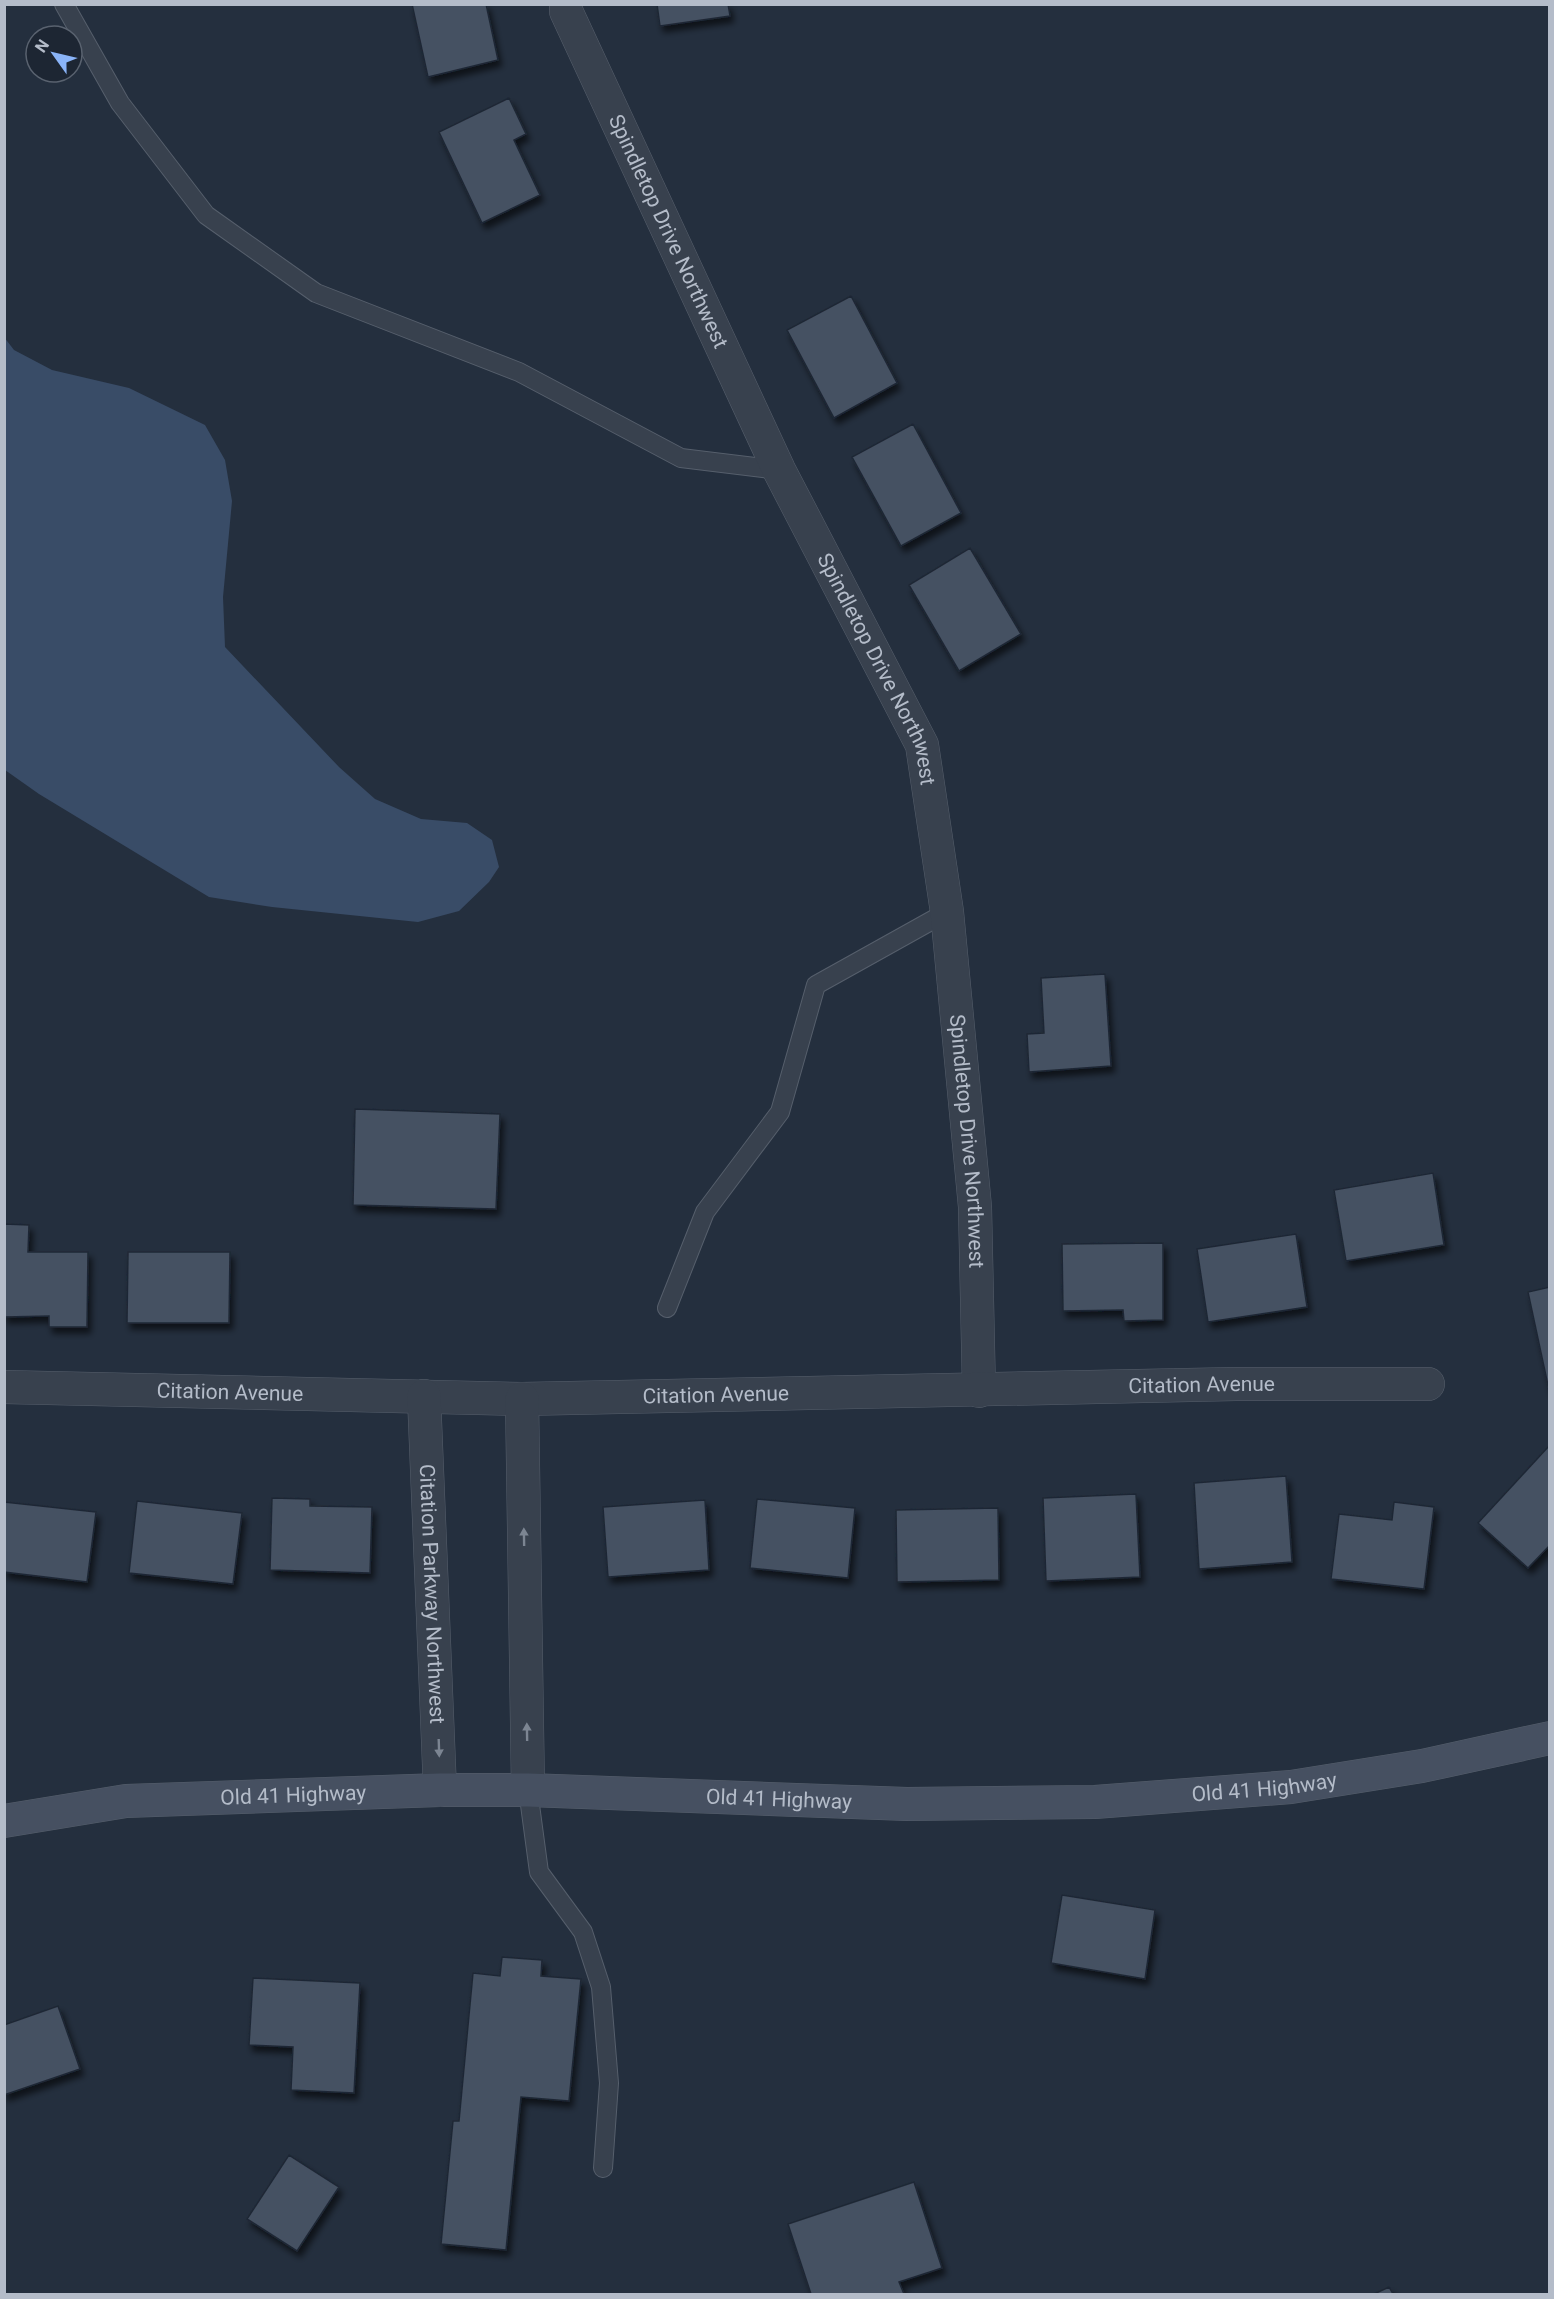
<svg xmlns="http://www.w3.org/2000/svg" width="1554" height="2299" font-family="Roboto,sans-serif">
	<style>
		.water { fill: #394c67 }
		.building { fill: #455162; stroke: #1f2835; stroke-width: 1.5; filter: url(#shadow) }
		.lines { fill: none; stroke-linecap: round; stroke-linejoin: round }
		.lane-casing { stroke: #565f6c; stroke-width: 20 }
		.street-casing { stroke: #565f6c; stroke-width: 34 }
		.secondary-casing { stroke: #565f6c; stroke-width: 34 }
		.lane { stroke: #38414e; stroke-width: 18 }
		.street { stroke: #38414e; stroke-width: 33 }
		.secondary { stroke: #465061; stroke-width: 33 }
		.oneway { fill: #7c8592 }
		.labels { text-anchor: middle; stroke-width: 6; stroke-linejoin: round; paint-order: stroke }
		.street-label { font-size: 21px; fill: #b4bcc9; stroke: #1d2633 }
	</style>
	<defs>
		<filter id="shadow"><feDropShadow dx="3.5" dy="6" stdDeviation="3" flood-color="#0009"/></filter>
	</defs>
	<rect width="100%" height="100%" fill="#242f3e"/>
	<!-- water -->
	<path class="water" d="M4 337 14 350 52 370 129 388 205 425 225 460 232 501 223 597 225 647 339 767 375 799 421 819 467 823 492 840 499 867 489 882 459 911 418 922 272 907 209 897 39 794 5 770Z"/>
	<!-- building -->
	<path class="building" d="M412 4H486L498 60 428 77Z
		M657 4H728L730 16 660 26Z
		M509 98 526 134 514 140 540 195 482 223 439 132Z
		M851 296 897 383 834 418 787 330Z
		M913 424 961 513 901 546 852 457Z
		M970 548 1021 634 959 671 909 585Z
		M1105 974 1111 1066 1029 1072 1027 1034 1044 1033 1041 978Z
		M355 1109 500 1114 496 1209 353 1205Z
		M1433 1173 1444 1245 1346 1261 1334 1190Z
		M4 1224 29 1225 28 1252H88L87 1327H49V1316L4 1317Z
		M1296 1234 1307 1307 1208 1322 1197 1249Z
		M1163 1243V1320L1124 1321 1123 1310 1063 1311 1062 1244Z
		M128 1252H230L229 1323H127Z
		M1550 1287V1390H1549L1528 1292Z
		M1549 1446 1550 1545 1528 1568 1478 1523Z
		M1286 1476 1292 1562 1199 1569 1194 1483Z
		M1136 1494 1140 1577 1046 1581 1043 1498Z
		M272 1498 310 1499V1506L372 1507 370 1573 270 1570Z
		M757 1499 855 1508 848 1578 750 1568Z
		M705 1500 709 1570 608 1577 603 1507Z
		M137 1501 242 1513 233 1584 129 1573Z
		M4 1502 96 1512 87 1582 4 1572Z
		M1394 1502 1434 1507 1424 1589 1331 1579 1339 1514 1392 1520Z
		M998 1508 999 1580 897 1582 896 1510Z
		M1062 1895 1155 1910 1145 1979 1051 1963Z
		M502 1957 542 1960 541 1976 581 1979 569 2101 521 2097 506 2250 441 2244 453 2121H459L473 1973 500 1976Z
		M253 1978 360 1983 354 2093 291 2090 293 2047 249 2045Z
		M58 2006 80 2069 4 2095V2025Z
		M289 2155 339 2187 297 2251 247 2219Z
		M914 2182 942 2268 899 2282 904 2294H811L788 2224Z
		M1389 2287 1393 2294H1374Z"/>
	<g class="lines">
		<defs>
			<path id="lane" d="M64 4 120 103 206 215 316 293 519 372 681 458 779 470
				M667 1308 705 1212 780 1112 816 985 947 912
				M528 1790 539 1872 583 1932 601 1987 609 2083 603 2168"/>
			<g id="street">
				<path id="s1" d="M566 4V11L779 470 922 745 947 912 975 1207 979 1391"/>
				<path id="s2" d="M4 1387 522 1399 1236 1384H1428"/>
				<path id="s3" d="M424 1396 440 1790"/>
				<path d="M522 1399 528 1790"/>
			</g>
			<g id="secondary">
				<path id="s4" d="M4 1821 126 1801 440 1790H528L907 1804 1095 1802 1291 1787 1422 1766 1550 1738"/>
			</g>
		</defs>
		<!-- lane casing -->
		<use href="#lane" class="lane-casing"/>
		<!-- street casing -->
		<use href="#street" class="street-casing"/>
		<!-- secondary casing -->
		<use href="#secondary" class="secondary-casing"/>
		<!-- lane -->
		<use href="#lane" class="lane"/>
		<!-- street -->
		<use href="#street" class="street"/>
		<!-- secondary -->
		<use href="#secondary" class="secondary"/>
	</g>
	<!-- one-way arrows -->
	<defs><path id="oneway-solid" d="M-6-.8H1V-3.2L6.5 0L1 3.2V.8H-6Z" transform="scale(1.5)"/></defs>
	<g class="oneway">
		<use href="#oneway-solid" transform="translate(524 1537) rotate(-91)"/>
		<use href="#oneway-solid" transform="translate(527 1732) rotate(-91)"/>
		<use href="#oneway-solid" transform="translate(439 1748) rotate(88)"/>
	</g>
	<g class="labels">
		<!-- street labels -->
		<g class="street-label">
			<text dy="7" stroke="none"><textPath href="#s1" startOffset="250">Spindletop Drive Northwest</textPath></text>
			<text dy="7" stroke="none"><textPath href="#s1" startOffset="736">Spindletop Drive Northwest</textPath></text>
			<text dy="7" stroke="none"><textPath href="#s1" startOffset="1222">Spindletop Drive Northwest</textPath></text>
			<text dy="7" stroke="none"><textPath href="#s2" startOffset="1198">Citation Avenue</textPath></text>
			<text dy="7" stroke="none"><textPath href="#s2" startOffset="226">Citation Avenue</textPath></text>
			<text dy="7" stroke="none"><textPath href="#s2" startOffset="712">Citation Avenue</textPath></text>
			<text dy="7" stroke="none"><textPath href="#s3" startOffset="198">Citation Parkway Northwest</textPath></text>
			<text dy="7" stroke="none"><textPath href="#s4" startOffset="1263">Old 41 Highway</textPath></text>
			<text dy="7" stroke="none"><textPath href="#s4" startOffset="291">Old 41 Highway</textPath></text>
			<text dy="7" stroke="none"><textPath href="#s4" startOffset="777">Old 41 Highway</textPath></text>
		</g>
	</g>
	<!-- border -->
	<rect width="1554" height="2299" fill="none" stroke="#b4bcc9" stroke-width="12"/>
	<!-- north arrow -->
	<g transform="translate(54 54) rotate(304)"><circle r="28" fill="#1d2633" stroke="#59626f" stroke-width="1.5"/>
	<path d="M0-4.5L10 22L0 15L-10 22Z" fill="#8ab4f8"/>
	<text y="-9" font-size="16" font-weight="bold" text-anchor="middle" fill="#b4bcc9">N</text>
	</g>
</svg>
